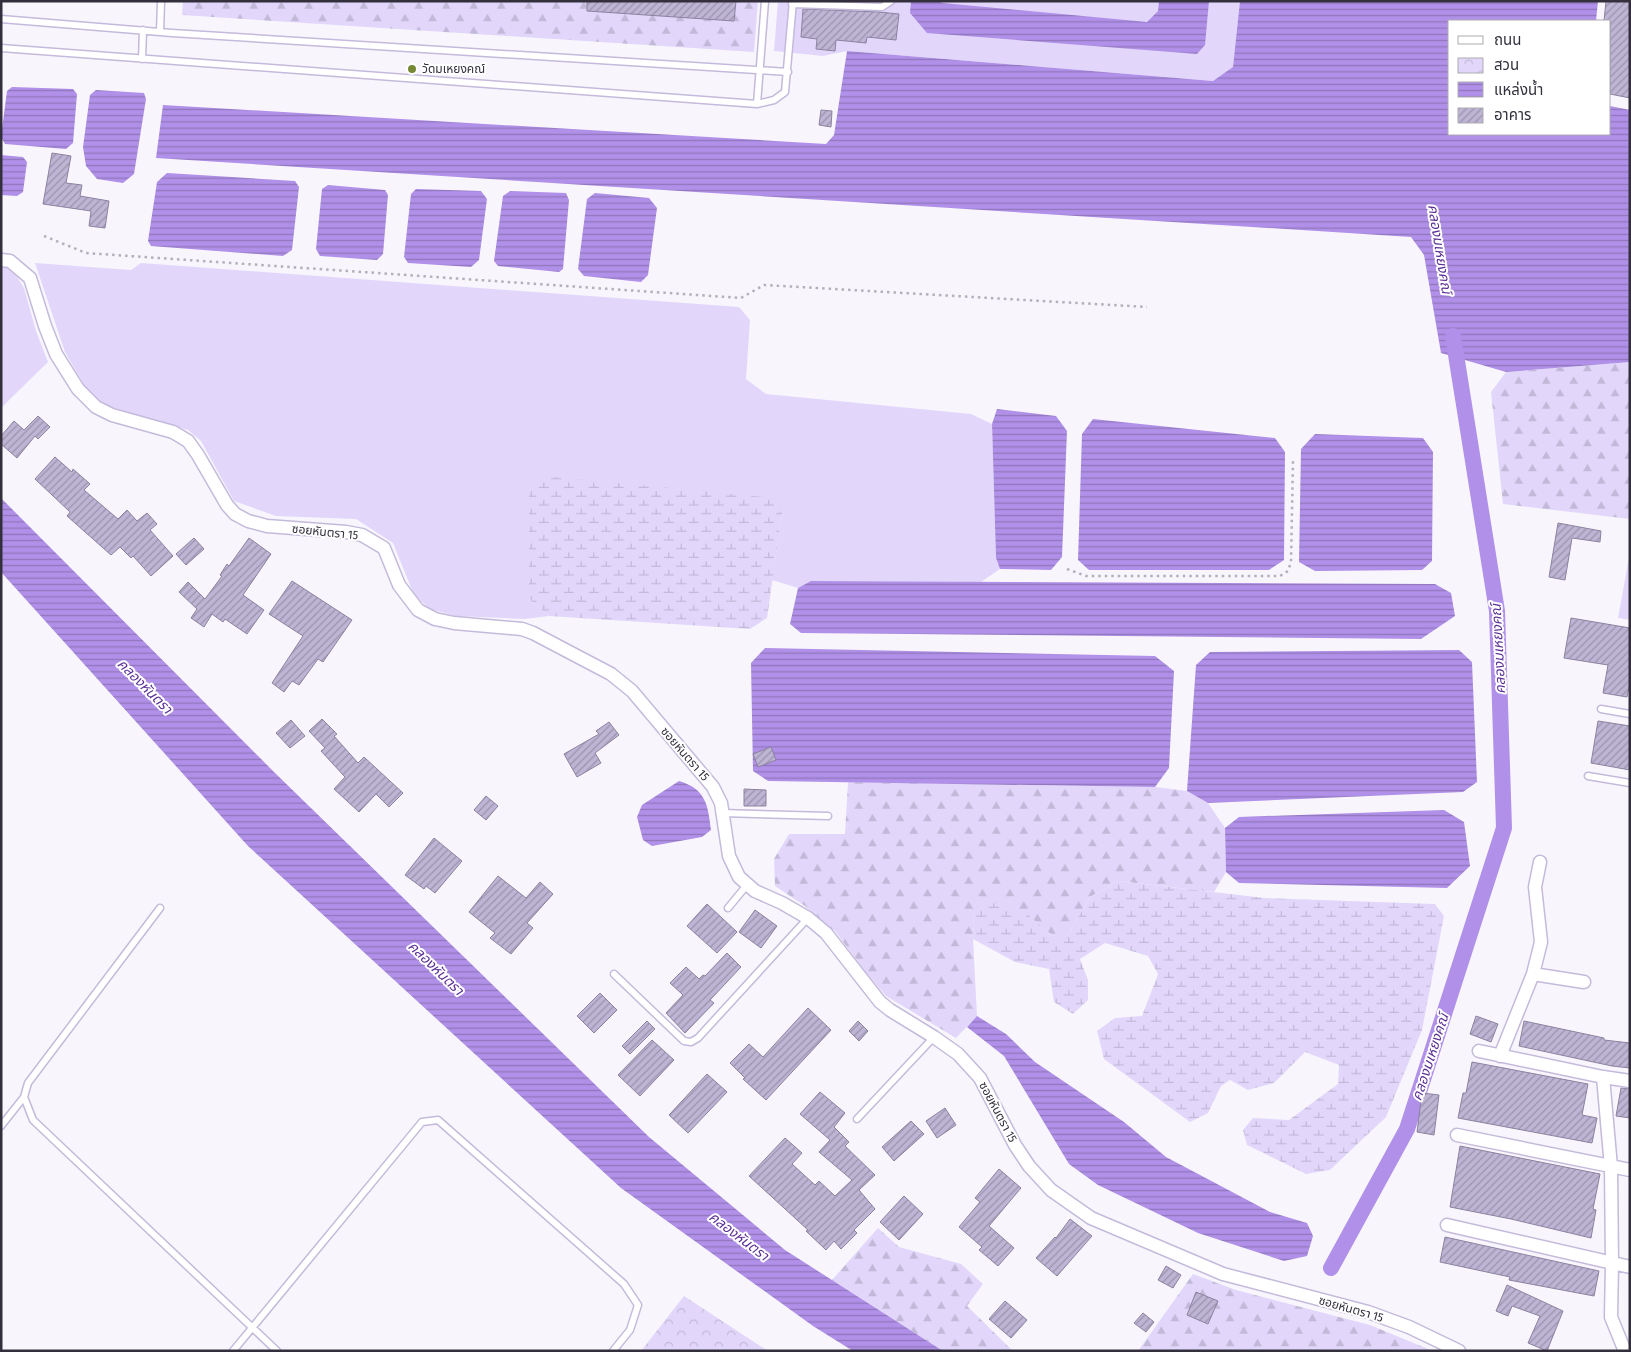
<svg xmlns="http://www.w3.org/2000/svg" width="1631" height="1352" font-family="'Fira Sans Condensed','Noto Sans Thai',sans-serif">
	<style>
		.grass { fill: #e2d7fb }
		.forest { fill: url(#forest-firs) }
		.wetland { fill: url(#wetland-marsh) }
		.park { fill: url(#park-crowns) }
		.water { fill: url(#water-rules) }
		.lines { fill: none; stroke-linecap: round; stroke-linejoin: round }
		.canal { stroke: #b090e8; stroke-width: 16 }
		.building { fill: url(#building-hatch); stroke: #8c82a0 }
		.lane-casing { stroke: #c4badb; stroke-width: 9 }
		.street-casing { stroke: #c4badb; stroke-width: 15 }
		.path { stroke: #b2b0b8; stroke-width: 2.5; stroke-dasharray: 2.5 4; stroke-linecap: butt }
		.lane { stroke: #fff; stroke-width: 6 }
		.street { stroke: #fff; stroke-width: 12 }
		.poi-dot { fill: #768736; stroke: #fff; stroke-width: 2 }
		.labels { text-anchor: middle; stroke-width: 4; stroke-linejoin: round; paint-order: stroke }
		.poi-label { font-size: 12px; fill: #332f3c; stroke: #fff; text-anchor: start }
		.street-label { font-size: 12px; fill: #332f3c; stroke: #fff }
		.water-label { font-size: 14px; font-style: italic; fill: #5c3095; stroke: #fff }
	</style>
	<defs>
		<pattern id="forest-firs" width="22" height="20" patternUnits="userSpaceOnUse" patternTransform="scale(1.25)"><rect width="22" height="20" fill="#e2d7fb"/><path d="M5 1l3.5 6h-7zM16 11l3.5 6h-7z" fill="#c2b9d8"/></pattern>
		<pattern id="wetland-marsh" width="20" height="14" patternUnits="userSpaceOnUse" patternTransform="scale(1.25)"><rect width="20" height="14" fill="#e2d7fb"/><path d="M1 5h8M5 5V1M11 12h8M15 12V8" fill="none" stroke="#c2b9d8"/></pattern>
		<pattern id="park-crowns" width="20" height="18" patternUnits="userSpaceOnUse" patternTransform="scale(1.25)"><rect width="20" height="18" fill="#e2d7fb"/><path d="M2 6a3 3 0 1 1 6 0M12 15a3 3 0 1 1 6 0" fill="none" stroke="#c2b9d8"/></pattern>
		<pattern id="water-rules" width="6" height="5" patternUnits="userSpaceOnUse" patternTransform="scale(1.25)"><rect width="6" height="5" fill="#b090e8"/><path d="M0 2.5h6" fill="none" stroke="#9076bd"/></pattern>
		<pattern id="building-hatch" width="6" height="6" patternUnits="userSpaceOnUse" patternTransform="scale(1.25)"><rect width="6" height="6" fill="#beb4d4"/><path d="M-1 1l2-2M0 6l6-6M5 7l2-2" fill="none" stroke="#9b93ad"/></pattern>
	</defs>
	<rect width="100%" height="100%" fill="#f8f6fc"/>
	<!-- grass -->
	<path class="grass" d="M778 1H1240L1233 68 1213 81 847 51 823 56 774 51Z
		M35 263 131 270 141 263 739 307 750 320 746 379 766 394 971 414 992 424 996 558 1000 569 981 582 812 581 798 588 772 580 782 514 529 486V599L549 616 525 619 456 616 430 609 414 595 393 543 356 519 276 516 234 501 201 441 188 430 105 405 87 390 65 352Z
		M1 267H6L17 277 24 288 36 331 48 362 1 408Z
		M1630 552V620L1618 618Z"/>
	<!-- forest -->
	<path class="forest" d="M183 1H758L754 52 182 15Z
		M1630 362V519L1503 504 1491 392 1506 372Z
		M848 782 1155 787 1187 791 1208 803 1225 828 1226 872 1214 892 1118 881 1090 897 1067 936H1053L1027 915 974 912 973 939 977 1016 956 1038 886 996 867 974 835 931 805 906 775 886 774 859 789 834H845Z
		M878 1228 899 1247 961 1264 983 1284 967 1306 1013 1351H943L832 1280Z
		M1193 1274 1236 1290 1370 1325 1433 1351H1138Z"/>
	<!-- wetland -->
	<path class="wetland" d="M544 476 774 498 782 514 767 618 750 629 549 616 529 599V486Z
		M1118 881 1265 898 1435 904 1444 916 1422 1030 1386 1117 1330 1170 1306 1174 1247 1145 1243 1130 1253 1118 1289 1120 1338 1084 1339 1065 1305 1052 1274 1083 1248 1090 1230 1080 1221 1086 1208 1113 1190 1122 1104 1059 1097 1031 1115 1018 1142 1016 1158 974 1148 956 1105 943 1080 959 1088 980V1000L1073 1014 1054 1002 1049 969 1015 962 973 939 974 912 997 902 1028 915 1053 936H1067L1090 897Z"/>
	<!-- park -->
	<path class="park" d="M684 1296 768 1351H641Z"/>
	<!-- water -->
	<path class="water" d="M911 1H940L942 3 1147 22 1158 11 1159 1H1209L1205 45 1197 54 927 33 910 13Z
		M1240 1H1598L1596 21H1450V134H1610V106L1630 110V362L1506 372 1441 353 1424 255 1411 237 156 158 163 105 826 144 834 135 847 51 1213 81 1233 67Z
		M12 87 73 89 77 94 73 143 66 149 5 144 1 137 7 91Z
		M96 90 144 93 146 99 134 174 123 183 97 179 86 166 83 147 90 95Z
		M1 155 23 157 27 162 23 192 17 196 1 195Z
		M167 173 295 181 299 187 292 250 283 256 151 246 148 241 157 182Z
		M328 185 385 190 388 195 383 254 377 260 320 256 316 249 322 189Z
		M416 189 481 191 487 199 479 260 471 267 408 263 404 257 411 194Z
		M510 191 566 193 569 200 563 269 559 272 498 266 494 261 503 196Z
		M595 193 649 198 657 208 648 275 641 282 584 276 578 269 587 199Z
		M997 409 1056 416 1067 431 1062 557 1051 570 1000 569 996 558 992 424Z
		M1093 419 1275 438 1285 452 1284 560 1269 570H1089L1078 560 1082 434Z
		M1315 434 1423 438 1433 452 1432 561 1422 570 1315 571 1299 562 1301 449Z
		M1 498 274 772 649 1137 785 1250 943 1351H853L813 1326 621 1188 248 846 1 572Z
		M811 581 1435 584 1451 593 1455 616 1421 639 801 633 790 624 798 588Z
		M765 648 1155 656 1174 671 1169 768 1155 787 768 781 753 771 751 663Z
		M1459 650 1472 662 1477 782 1463 792 1208 803 1187 791 1196 665 1210 652Z
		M679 781C706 789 708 805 711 830L702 837 652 846 643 840 637 817 642 805Z
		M1444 810 1464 822 1470 866 1447 888 1239 883 1226 872 1225 828 1239 817Z
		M977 1016 1006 1034 1035 1062 1124 1122 1166 1157 1270 1212 1307 1223 1313 1236 1307 1256 1284 1261 1198 1233 1098 1185 1069 1164 1004 1056 967 1027Z"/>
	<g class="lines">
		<!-- canal -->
		<path class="canal" d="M1331 1268 1407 1129 1504 828 1497 611 1453 336"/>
	</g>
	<!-- building -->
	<path class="building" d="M587 1H736L734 21 587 11Z
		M1606 1H1630V98L1610 94V21H1604Z
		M803 9 879 12 899 14 896 40 867 37 866 43 836 40 835 51 816 49 817 39 801 37Z
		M821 110 832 111 831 127 819 125Z
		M52 153 71 156 66 183 82 185 80 196 109 201 105 228 89 226 91 211 43 204Z
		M38 416 50 427 38 439 35 436 17 458 1 444V436L14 421 24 430Z
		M55 457 72 472 73 469 90 484 84 490 118 519 127 510 137 521 147 513 157 524 150 530 173 556 151 576 133 556 131 558 120 547 111 555 67 516 70 512 35 479Z
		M1558 523 1601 531 1600 542 1572 538 1565 580 1549 577Z
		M194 538 204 549 186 565 176 554Z
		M249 538 271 554 243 595 264 610 247 634 225 619 223 622 212 614 204 627 191 618 197 609 179 592 188 582 205 599 222 576 220 575 227 564 229 566Z
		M292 581 352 620 323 662 318 659 299 685 292 681 284 692 272 683 303 636 269 614Z
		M1571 618 1630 628V682L1627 697 1603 693 1608 665 1564 658Z
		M322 719 337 734 334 736 358 763 364 757 403 793 389 807 376 794 359 812 334 789 345 777 321 751 325 748 309 731Z
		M291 720 305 736 290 748 276 733Z
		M1598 721 1630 726V770L1591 763Z
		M609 722 619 735 595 753 601 763 577 777 564 754 599 734 596 731Z
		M771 747 776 760 758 767 753 754Z
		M744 789 766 790V806H744Z
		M486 796 498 806 486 820 474 810Z
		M434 838 462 861 435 893 426 886 424 889 405 875Z
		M498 876 526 898 540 882 553 894 527 923 533 928 511 954 490 938 495 933 469 912Z
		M707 904 737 932 717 953 687 926Z
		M755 910 777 926 761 948 739 932Z
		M727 953 741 967 710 1000 714 1003 685 1033 666 1013 683 995 670 983 686 967 699 979 703 975 705 976Z
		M600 993 617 1010 594 1033 577 1016Z
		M808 1008 831 1030 766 1100 743 1079 745 1078 730 1063 749 1044 763 1057Z
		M1476 1016 1498 1024 1491 1042 1470 1034Z
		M647 1021 655 1029 630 1054 622 1046Z
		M858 1021 868 1031 859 1041 849 1031Z
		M1524 1021 1604 1038V1040L1630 1043V1068L1612 1066 1519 1046Z
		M652 1040 674 1060 640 1096 618 1075Z
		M1472 1062 1588 1084 1582 1115 1597 1118 1592 1143 1458 1118 1463 1093H1466Z
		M707 1074 727 1092 688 1133 669 1115Z
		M1621 1088 1630 1089V1118L1616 1116Z
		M820 1092 845 1113 834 1127 849 1142 845 1146 875 1175 859 1190 875 1209 854 1230 857 1233 841 1249 834 1241 826 1250 806 1231 808 1230 749 1176 785 1138 802 1153 792 1164 815 1185 819 1181 835 1196 852 1180 819 1152 830 1140 800 1114Z
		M1422 1093 1439 1095 1434 1135 1417 1132Z
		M945 1108 956 1125 937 1138 926 1121Z
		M911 1121 924 1134 894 1161 882 1147Z
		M1460 1146 1600 1174 1593 1209 1596 1210 1591 1238 1511 1219 1450 1207Z
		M999 1169 1021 1188 989 1226 1014 1248 998 1266 979 1250 982 1247 959 1227 980 1202 975 1198Z
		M904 1196 923 1214 899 1240 880 1222Z
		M1070 1219 1092 1236 1057 1276 1036 1258 1055 1237 1056 1238Z
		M1445 1237 1599 1271 1594 1296 1509 1280 1510 1277 1440 1262Z
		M1166 1266 1181 1275 1173 1288 1158 1280Z
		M1507 1285 1563 1311 1547 1351 1528 1343 1540 1316 1512 1306 1508 1316 1496 1311Z
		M1196 1292 1218 1301 1208 1324 1187 1315Z
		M1005 1301 1027 1320 1011 1338 989 1319Z
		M1143 1313 1154 1322 1146 1332 1134 1323Z"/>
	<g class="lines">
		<defs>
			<path id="lane" d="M792 4 882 7 891 1
				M1 19 172 33 788 72
				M160 32 161 1
				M1 48 757 104 774 100 785 92 793 1
				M142 59 143 30
				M757 104 765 1
				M1601 709 1630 714
				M1588 776 1630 783
				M722 813 828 816
				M160 908 28 1083 24 1097 33 1120 277 1351
				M728 908 747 885
				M614 974 684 1041 691 1042 698 1038 808 918
				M857 1119 934 1037
				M1 1126 24 1097
				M233 1351 422 1122 438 1120 624 1284 638 1305 630 1330 613 1351"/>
			<path id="street" d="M1 260 10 261 30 278 45 326 56 354 78 389 96 407 112 415 173 432 188 441 198 455 227 505 235 514 248 521 267 526 346 532 362 535 384 548 399 585 418 610 435 619 454 623 522 629 533 633 611 674 632 691 713 787 721 803 729 856 739 877 755 891 782 903 808 918 826 933 880 1002 890 1010 934 1037 958 1054 980 1078 1015 1145 1029 1166 1051 1190 1091 1218 1223 1274 1368 1312 1409 1327 1459 1351
				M1533 974 1584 982
				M1479 1051 1603 1077 1630 1081
				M1500 1056 1533 974 1541 942 1535 887 1540 862
				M1603 1077 1611 1167 1612 1264 1611 1317 1624 1349 1627 1351
				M1457 1135 1630 1170
				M1447 1225 1630 1267"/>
		</defs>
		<!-- lane casing -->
		<use href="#lane" class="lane-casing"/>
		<!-- street casing -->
		<use href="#street" class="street-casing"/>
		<!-- path -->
		<path class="path" d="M44 236 86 253 741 298 764 285 1147 307
			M1067 569 1086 576H1280L1288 571 1291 562 1293 460"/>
		<!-- lane -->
		<use href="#lane" class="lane"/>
		<!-- street -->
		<use href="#street" class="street"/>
	</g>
	<!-- markers -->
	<circle class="poi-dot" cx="412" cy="69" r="5"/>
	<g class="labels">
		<!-- poi labels -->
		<g class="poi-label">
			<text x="422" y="73">วัดมเหยงคณ์</text>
		</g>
		<!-- street labels -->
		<g class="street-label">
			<text transform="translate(325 532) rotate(6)" y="4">ซอยหันตรา 15</text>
			<text transform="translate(685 754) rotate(49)" y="4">ซอยหันตรา 15</text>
			<text transform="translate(998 1112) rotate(62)" y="4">ซอยหันตรา 15</text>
			<text transform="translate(1351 1309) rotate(16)" y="4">ซอยหันตรา 15</text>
		</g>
		<!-- water labels -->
		<g class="water-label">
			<text transform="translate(1440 249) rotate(81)" y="5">คลองมเหยงคณ์</text>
			<text transform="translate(1498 649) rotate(-93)" y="5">คลองมเหยงคณ์</text>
			<text transform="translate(145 686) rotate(45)" y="5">คลองหันตรา</text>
			<text transform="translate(436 968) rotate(44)" y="5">คลองหันตรา</text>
			<text transform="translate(1430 1057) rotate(-72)" y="5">คลองมเหยงคณ์</text>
			<text transform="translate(739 1236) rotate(37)" y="5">คลองหันตรา</text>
		</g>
	</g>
	<!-- border -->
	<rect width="1631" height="1352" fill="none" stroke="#332f3c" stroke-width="5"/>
	<!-- legend -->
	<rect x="1448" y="20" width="162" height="115" fill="#ffffff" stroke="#adacb1"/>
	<rect x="1458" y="36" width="25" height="8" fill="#ffffff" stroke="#adacb1"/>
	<text x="1494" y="45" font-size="15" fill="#332f3c">ถนน</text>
	<rect x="1458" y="58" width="25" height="15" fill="url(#park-crowns)" stroke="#adacb1"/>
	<text x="1494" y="70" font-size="15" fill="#332f3c">สวน</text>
	<rect x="1458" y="82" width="25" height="15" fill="url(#water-rules)" stroke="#adacb1"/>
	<text x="1494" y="95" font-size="15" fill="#332f3c">แหล่งน้ำ</text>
	<rect x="1458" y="108" width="25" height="15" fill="url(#building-hatch)" stroke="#adacb1"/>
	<text x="1494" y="120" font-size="15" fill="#332f3c">อาคาร</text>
</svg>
